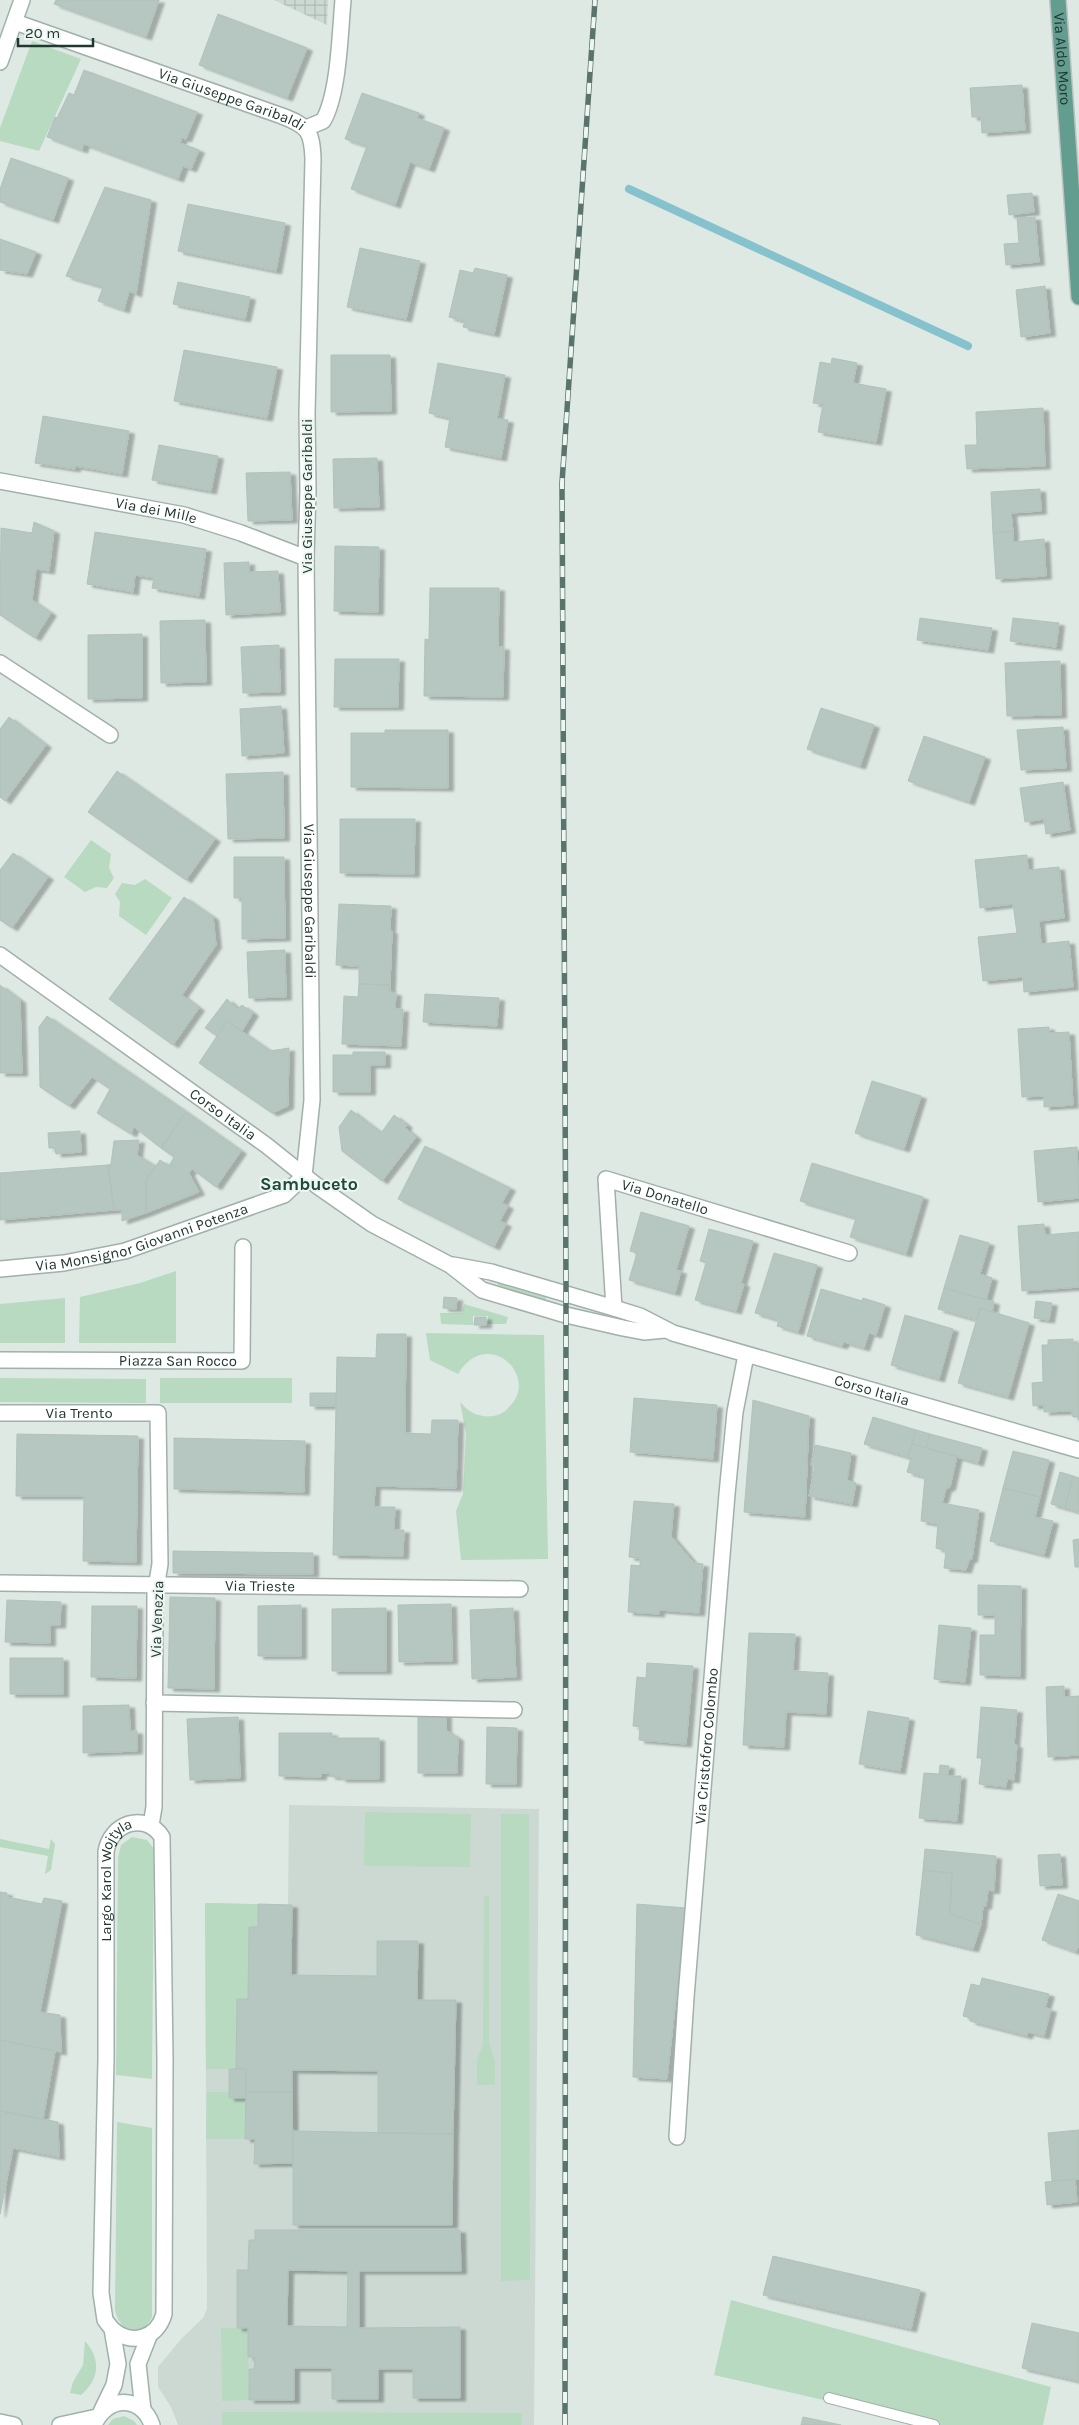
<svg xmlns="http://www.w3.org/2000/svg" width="1079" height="2425" font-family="Karla,sans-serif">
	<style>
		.built { fill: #ccd9d3 }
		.industrial { fill: url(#industrial-grid) }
		.green { fill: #b7dac0 }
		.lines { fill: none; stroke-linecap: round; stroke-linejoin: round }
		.stream { stroke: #86c2cd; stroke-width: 8 }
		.building { fill: #b6c6c0; stroke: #b0c2bb; fill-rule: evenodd; filter: url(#shadow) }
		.lane-casing { stroke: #a1b0ab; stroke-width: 12 }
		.street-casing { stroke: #a1b0ab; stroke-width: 18 }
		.secondary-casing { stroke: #9db4ac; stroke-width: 18 }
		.primary-casing { stroke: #bcc3c1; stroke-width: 18 }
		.lane { stroke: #fff; stroke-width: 10 }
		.street { stroke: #fff; stroke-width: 15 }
		.secondary { stroke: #fff; stroke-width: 15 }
		.primary { stroke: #639d8f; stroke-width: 15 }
		.rail-casing { stroke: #5a746d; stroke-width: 5.5 }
		.rail { stroke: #eef6f2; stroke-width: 4; stroke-dasharray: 11; stroke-linecap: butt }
		.labels { text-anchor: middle; stroke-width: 4; stroke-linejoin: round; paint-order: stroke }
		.street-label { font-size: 15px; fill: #203831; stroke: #eef6f2 }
		.quarter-label { font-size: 18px; font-weight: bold; fill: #1d493e; stroke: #eef6f2 }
	</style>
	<defs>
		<pattern id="industrial-grid" width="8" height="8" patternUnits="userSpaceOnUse" patternTransform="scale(1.25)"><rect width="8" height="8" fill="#ccd9d3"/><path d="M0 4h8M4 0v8" fill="none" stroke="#afbbb6"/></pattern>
		<filter id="shadow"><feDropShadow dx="5.5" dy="3" stdDeviation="1" flood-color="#0004"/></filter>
	</defs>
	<rect width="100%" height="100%" fill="#dee9e4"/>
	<!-- built -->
	<path class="built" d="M289 1805 539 1809 534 2425H178L171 2407 158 2387V2367L181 2339 203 2318 207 2309 205 1903 288 1905Z"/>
	<!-- industrial -->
	<path class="industrial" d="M274 0H328L327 25Z"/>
	<!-- green -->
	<path class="green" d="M32 41 81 59 39 151 0 141V128Z
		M91 840 111 854 109 868 114 878 107 888 96 887 85 892 64 877Z
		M145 879 172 898 146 935 119 916 120 902 115 894 122 883 135 885Z
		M176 1271V1343H79L80 1297 140 1283Z
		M498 1283 546 1297V1300L497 1286Z
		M65 1298V1343H0V1304Z
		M464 1304 508 1317 506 1324H488V1316H473V1325L441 1324 440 1313H462Z
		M426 1333 544 1335 548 1559 461 1560 456 1511 463 1494 466 1433 460 1402C469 1412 478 1418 493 1416 500 1415 505 1412 509 1407 541 1376 487 1326 458 1374L430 1360Z
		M0 1378 146 1379V1403L0 1402Z
		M160 1378H292V1403H160Z
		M365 1812 471 1814 470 1867 364 1866Z
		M501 1814H529L530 2280 501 2281Z
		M132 1837 147 1840 154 1849 152 2079 116 2075 118 1857 121 1845Z
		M51 1839 55 1844 51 1870 45 1874 48 1856 0 1847V1839L49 1849Z
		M484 1896H489V2044L495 2060V2085H477V2060L483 2044Z
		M205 1903 258 1904V1927H249L248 1999 236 2069H206Z
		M207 2092H229V2098H246L245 2139H206Z
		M117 2122 152 2128V2317C141 2340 120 2333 115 2310Z
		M731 2300 1051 2387 1043 2425H934L714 2375Z
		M221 2328H248L249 2400 222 2401Z
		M85 2341C101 2359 100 2379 81 2395L70 2393 73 2382 83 2365Z
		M222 2412 522 2413 521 2425H222Z
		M124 2416 134 2421 137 2425H108L113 2419Z"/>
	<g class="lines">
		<!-- stream -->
		<path class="stream" d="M629 189 968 346"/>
	</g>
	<!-- building -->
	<path class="building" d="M56 0H159L146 37 54 4Z
		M218 14 307 48 287 98 199 65Z
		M84 70 197 112 186 139 182 138 180 143 199 150 191 169 183 166 178 179 84 144 82 150 47 137 55 117 57 118 69 93 74 95Z
		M1022 85 1025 130 982 133 981 117H972L970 88Z
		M362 93 419 113 417 118 444 128 429 169 410 162 395 205 351 189 367 146 345 139Z
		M11 158 68 178 53 220 0 202V189Z
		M105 187 151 200 136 294 129 291 124 310 98 301 103 287 66 276Z
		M1032 193 1034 212 1009 215 1007 195Z
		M188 204 285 223 276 271 178 251Z
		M1035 217 1039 262 1006 265 1004 244 1019 243 1017 218Z
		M0 239 36 252 27 274 0 270Z
		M360 248 420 261 406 319 347 307Z
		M475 268 507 275 494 334 463 327 465 321 449 317 460 270 473 273Z
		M178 282 250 297 245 319 173 304Z
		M1045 286 1050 333 1021 337 1016 290Z
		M184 350 277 367 267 418 174 401Z
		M331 355H390L391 411 331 412Z
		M832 358 857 363 853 383 886 389 876 442 818 432 823 404 813 403 820 362 831 364Z
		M438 363 505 375 497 419 508 420 501 458 445 447 450 418 429 413Z
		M1043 408 1045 466 967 469 965 445H977L976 412Z
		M43 416 129 431 122 474 75 466V469L35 463Z
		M159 445 218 456 211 491 152 480Z
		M377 458 379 507 334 508 333 459Z
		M290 472 292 520 248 521 246 473Z
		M1040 489 1041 511 1011 513 1013 531 993 533 991 492Z
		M34 522 54 531 49 571 36 569 32 600 51 613 35 638 0 615 1 528 32 533Z
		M1013 531V542L1044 539 1046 576 996 579 993 533Z
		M95 532 206 549 199 596 152 588 154 578 135 575 133 592 87 584Z
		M335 546 379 547 378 612 334 611Z
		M249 562V572L278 571 280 612 226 615 224 563Z
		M430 588H499L498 647H504L503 697 424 696 425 639 429 640Z
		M920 618 992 628 988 650 917 640Z
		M1013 618 1059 623 1056 647 1010 641Z
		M205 620 206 682 161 683 160 621Z
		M142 634V698L88 699V635Z
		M279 645 280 692 243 693 241 647Z
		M335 659H399L398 707H334Z
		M1060 661 1061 715 1007 716 1005 663Z
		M281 706 284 753 242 756 240 709Z
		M821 708 874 725 860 766 807 749Z
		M9 717 46 745 5 801 0 797V729Z
		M1063 727 1066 768 1021 770 1017 730Z
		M385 730H448V788L351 787V733H385Z
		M924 736 985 757 969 802 908 781Z
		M117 771 215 839 186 880 88 812Z
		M283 772 284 838 228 839 226 774Z
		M1063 782 1070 830 1046 834 1044 819 1025 822 1020 788Z
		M340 819H415L414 874 340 873Z
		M13 853 48 877 12 928 0 920V870Z
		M1027 855 1028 870 1059 867 1064 918 1039 921 1041 944 1069 941 1073 987 1024 992 1023 977 983 981 978 937 1017 933 1013 904 980 908 975 860Z
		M234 857H284L285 938 242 939V898H234Z
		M184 897 213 917 216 945 182 995 199 1008 173 1045 109 999Z
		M339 904 391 906 390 931H392L390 985 359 984V966L336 965Z
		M285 950 286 997 249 998 247 952Z
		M359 984 390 985V992L396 993 395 1009H403L401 1046 342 1044 344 996 358 997Z
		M0 985 20 1000 22 1073H0Z
		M425 994 499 998 497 1026 423 1022Z
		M227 999 238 1009 242 1005 253 1013 242 1031 227 1021 217 1036 205 1028Z
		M47 1016 186 1112 161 1148 134 1127 131 1134 97 1113 110 1089 92 1077 69 1106 40 1087 39 1027Z
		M227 1021 270 1051 289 1048 288 1106 272 1113 199 1063Z
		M1049 1027V1033L1069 1032 1073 1105 1044 1107V1096L1022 1097 1018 1029Z
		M353 1052H385V1065H370V1092H333V1055H353Z
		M872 1081 921 1096 904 1149 855 1133Z
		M351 1110 381 1133 394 1115 407 1125 405 1128 416 1137 382 1181 342 1151 339 1127Z
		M186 1112 241 1151 216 1187 192 1169 189 1173 199 1192 146 1213V1180L160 1160 169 1166 174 1157 161 1148Z
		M80 1131 81 1152 56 1154 55 1148H49L48 1133Z
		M139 1140 137 1155 155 1166 146 1180V1213L122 1221V1210H114L108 1165 111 1164 114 1141Z
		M425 1146 510 1188 502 1203 508 1206 500 1221 506 1224 494 1247 398 1199Z
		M1077 1147 1079 1198 1038 1202 1034 1151Z
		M812 1163 923 1197 906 1254 850 1237 856 1218 800 1201Z
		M108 1165 114 1210 0 1220V1173Z
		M641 1212 689 1226 676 1270 681 1271 675 1293 629 1280 637 1253 630 1251Z
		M1044 1224 1045 1235 1079 1232V1287L1022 1291 1018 1226Z
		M709 1229 753 1241 741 1283 744 1284 736 1311 695 1300 706 1263 700 1261Z
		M960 1235 989 1243 980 1274 992 1278 986 1300 944 1288Z
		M774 1253 817 1265 798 1332 777 1326 779 1320 755 1313Z
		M944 1288 994 1302 992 1312 980 1308 977 1320 938 1309Z
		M821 1289 862 1301 863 1298 885 1305 876 1335 869 1333 864 1348 844 1342 842 1346 807 1336Z
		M444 1297 457 1298 456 1309 443 1308Z
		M1036 1301 1052 1303 1049 1320 1034 1318Z
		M980 1308 1029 1323 1008 1397 958 1383Z
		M905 1315 953 1329 939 1379 891 1365Z
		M475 1317H486V1325H474Z
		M377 1334H406L405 1433 431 1434 432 1420H458L456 1488 375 1486 374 1507H395L394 1530H404L403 1556 333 1555 337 1357 376 1358Z
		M1073 1339V1344L1079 1343V1417H1073L1072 1411 1044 1412V1405L1033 1406 1032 1383 1043 1382 1042 1345H1048V1340Z
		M310 1393H336V1406H310Z
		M634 1398 717 1405 713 1459 630 1452Z
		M753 1400 809 1416 805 1517 744 1512Z
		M873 1417 916 1430 908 1457 864 1444Z
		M916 1430 930 1434 926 1448 912 1444Z
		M17 1434 138 1436 136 1562 83 1561 84 1496H16Z
		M930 1434 982 1448 978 1463 926 1448Z
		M174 1438 305 1441 304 1492 174 1489Z
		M912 1444 957 1456 950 1487 946 1489 942 1503 979 1510 972 1559 969 1560 966 1570 944 1568 946 1551 936 1548 938 1524 921 1521 925 1477 907 1472 911 1458 908 1457Z
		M815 1445 851 1453 847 1480 856 1483 852 1504 809 1496 815 1466 811 1465Z
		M1013 1451 1049 1460 1040 1497 1003 1488Z
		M1060 1472 1073 1476 1065 1508 1051 1504Z
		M1073 1476 1079 1478V1512L1065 1508Z
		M1003 1488 1040 1497 1035 1517 1053 1521 1044 1555 990 1541Z
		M634 1501 674 1504 671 1536 694 1563 703 1564 699 1613 659 1610V1614L628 1612 631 1565 640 1566V1558L629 1557Z
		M1079 1539V1567H1075L1073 1540Z
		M173 1551 313 1553V1574L173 1573Z
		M978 1585 1021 1586 1020 1676 980 1675V1635H995V1615H978Z
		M170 1597 215 1598 214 1689 168 1688Z
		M7 1600 61 1602 60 1625H50V1643L5 1642Z
		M451 1604 452 1661 399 1662 398 1605Z
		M301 1605V1656H258V1606Z
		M92 1606H137L136 1678 91 1677Z
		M386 1608V1671H332V1609Z
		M513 1608 516 1677 472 1679 470 1610Z
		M939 1625 971 1628 965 1682 934 1679Z
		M749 1633 795 1634 793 1671 828 1673 826 1714 786 1712 784 1747 743 1745Z
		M10 1658H63V1694H10Z
		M647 1663 693 1666 686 1744 639 1740 640 1727 633 1726 637 1677 646 1678Z
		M1064 1686V1697L1079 1696V1755L1048 1757 1046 1687Z
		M129 1705 130 1731H137V1751L83 1753V1706Z
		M981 1707 1017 1710 1014 1745H1017L1014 1780 1007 1779 1006 1787 979 1784 982 1758H977Z
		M868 1711 909 1718 900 1771 859 1764Z
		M418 1712H446V1730L458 1738 457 1773H418Z
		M238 1717 240 1778 190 1780 187 1719Z
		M487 1727 517 1728 516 1784H486Z
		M279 1733H332V1738H379V1779H341V1777L330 1776V1773H321V1777L279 1776Z
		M940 1765 949 1766 948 1776H961L957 1821 919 1818 924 1773 939 1774Z
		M925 1849 996 1856 994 1891 988 1890 986 1906H983L981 1925 950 1913 952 1873 923 1870Z
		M1060 1854 1062 1885 1040 1886 1038 1855Z
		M923 1870 952 1873 950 1913 981 1925 973 1949 916 1935Z
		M0 1892 7 1893V1897L42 1904 44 1898 62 1901 40 2012 60 2015 61 2052 0 2040Z
		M1058 1894 1079 1901V1944L1076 1952 1042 1940Z
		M258 1904 292 1905 291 1975 377 1976V1941H418L417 2000H456L453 2134 378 2133V2071L292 2070V2092H246V2069H236L237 1999H248L249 1927H258Z
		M637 1904 686 1908 667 2079 633 2077Z
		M982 1978 1049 1994 1045 2008 1051 2009 1044 2036 1028 2032 1027 2036 970 2021 971 2018 963 2016 971 1984 980 1986Z
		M0 2040 55 2051 43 2119 0 2111Z
		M229 2069H246V2098H229Z
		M246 2092H292L293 2163 254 2164 255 2139H245Z
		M0 2111 58 2122 59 2157 13 2148 0 2214Z
		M1079 2130V2179L1052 2181 1048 2133Z
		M293 2131 453 2134 452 2225H293Z
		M1075 2179 1077 2202 1047 2205 1045 2182Z
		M255 2230H460L461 2271H359V2328L460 2327V2398H413V2369H378V2399H332V2368H294V2400H249V2369H254L255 2357H248V2328H237V2270H248L249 2240H255ZM288 2270 348 2271 347 2327 287 2326Z
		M773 2256 920 2290 911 2329 763 2295Z
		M1032 2323 1079 2333V2381L1022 2368Z
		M803 2417 841 2425H801Z"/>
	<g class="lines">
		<defs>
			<path id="lane" d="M829 2398 934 2425"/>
			<g id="street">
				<path id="s1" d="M15 22 282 116C308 126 312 131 313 159L307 414 308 490 306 558 312 1100 304 1176"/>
				<path d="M306 128 323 121C339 94 340 32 343 0"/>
				<path id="s2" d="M0 481 184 515 241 533 306 558"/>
				<path d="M0 663 110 735"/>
				<path id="s3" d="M0 955 266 1145 316 1185 372 1224 450 1265 482 1290 566 1315 623 1328 644 1332 665 1330"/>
				<path id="s4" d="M453 1265 491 1272 614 1308 640 1316 673 1333 1079 1450"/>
				<path id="s5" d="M0 1269 64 1263 125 1251 284 1195 304 1176"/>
				<path id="s6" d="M614 1308 606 1179 849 1253"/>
				<path id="s7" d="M0 1360 242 1361 243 1247"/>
				<path id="s8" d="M0 1413H158L160 1564 155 1594 154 1807 151 1825"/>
				<path id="s9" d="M0 1583 520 1589"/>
				<path d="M154 1703 514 1710"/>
				<path id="s10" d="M677 2137 686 1997 727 1494 735 1412 746 1355"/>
				<path d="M143 2410 138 2364 149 2336"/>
				<path id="s11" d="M101 2412 114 2385 118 2364 112 2329 105 2320 101 2293 106 2059V1852C110 1823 145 1811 162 1837L165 2060 164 2314C157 2339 131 2346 112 2329"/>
			</g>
			<path id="secondary" d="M0 62 22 0
				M0 2422 14 2425
				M60 2425 97 2417
				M94 2425C106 2396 141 2394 152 2425"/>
			<g id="primary">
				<path id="s12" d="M1058 0 1079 297"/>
			</g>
		</defs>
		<!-- lane casing -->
		<use href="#lane" class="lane-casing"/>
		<!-- street casing -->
		<use href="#street" class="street-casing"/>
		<!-- secondary casing -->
		<use href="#secondary" class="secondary-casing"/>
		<!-- primary casing -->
		<use href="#primary" class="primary-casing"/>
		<!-- lane -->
		<use href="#lane" class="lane"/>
		<!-- street -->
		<use href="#street" class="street"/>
		<!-- secondary -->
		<use href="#secondary" class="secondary"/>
		<!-- primary -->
		<use href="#primary" class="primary"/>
		<defs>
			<path id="rail" d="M565 2425 566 1284 562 483 595 0"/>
		</defs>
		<!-- rail casing -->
		<use href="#rail" class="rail-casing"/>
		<!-- rail -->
		<use href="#rail" class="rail"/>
	</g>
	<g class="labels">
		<!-- street labels -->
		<g class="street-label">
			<text dy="5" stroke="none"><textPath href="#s12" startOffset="59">Via Aldo Moro</textPath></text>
			<text dy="5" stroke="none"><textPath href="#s1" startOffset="230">Via Giuseppe Garibaldi</textPath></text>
			<text transform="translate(307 496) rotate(-90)" y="5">Via Giuseppe Garibaldi</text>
			<text dy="5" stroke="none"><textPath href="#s2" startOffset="159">Via dei Mille</textPath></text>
			<text dy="5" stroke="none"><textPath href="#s1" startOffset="1084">Via Giuseppe Garibaldi</textPath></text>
			<text dy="5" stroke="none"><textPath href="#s3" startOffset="274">Corso Italia</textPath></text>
			<text dy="5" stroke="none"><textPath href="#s6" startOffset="191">Via Donatello</textPath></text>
			<text dy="5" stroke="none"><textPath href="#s5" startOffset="146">Via Monsignor Giovanni Potenza</textPath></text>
			<text dy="5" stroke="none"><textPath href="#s7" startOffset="178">Piazza San Rocco</textPath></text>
			<text dy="5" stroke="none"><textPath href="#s4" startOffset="438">Corso Italia</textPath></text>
			<text dy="5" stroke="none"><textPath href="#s8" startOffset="79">Via Trento</textPath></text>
			<text dy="5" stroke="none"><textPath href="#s9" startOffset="260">Via Trieste</textPath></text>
			<text transform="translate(157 1619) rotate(-88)" y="5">Via Venezia</text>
			<text dy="5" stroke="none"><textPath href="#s10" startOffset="392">Via Cristoforo Colombo</textPath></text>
			<text dy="5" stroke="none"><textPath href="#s11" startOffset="542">Largo Karol Wojtyla</textPath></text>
		</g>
		<!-- quarter labels -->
		<g class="quarter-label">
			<text x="309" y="1190">Sambuceto</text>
		</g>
	</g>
	<!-- scale -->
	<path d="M18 38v8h75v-8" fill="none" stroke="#203831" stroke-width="2.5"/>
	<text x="25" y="38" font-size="15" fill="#203831" stroke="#eef6f2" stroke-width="4" paint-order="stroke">20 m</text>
</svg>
